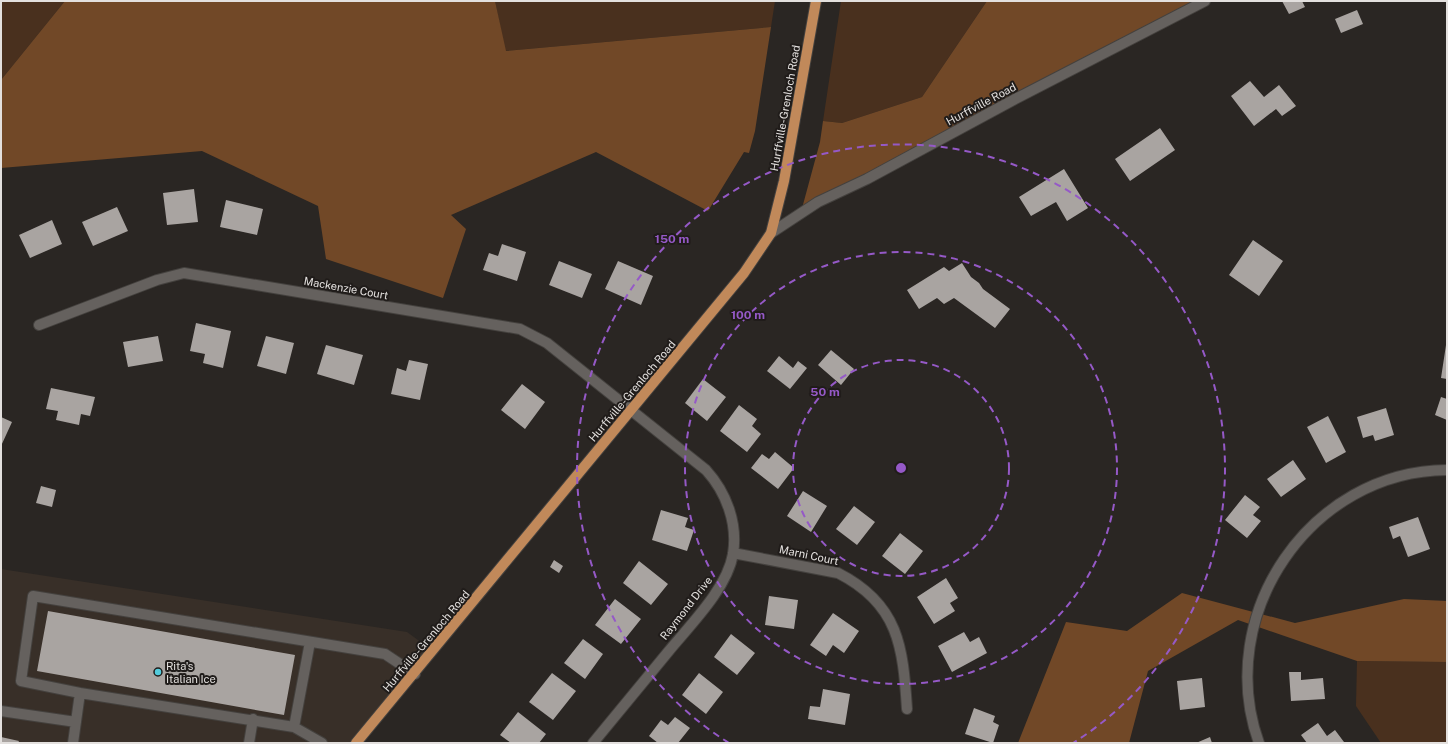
<svg xmlns="http://www.w3.org/2000/svg" width="1448" height="744" font-family="'Public Sans',sans-serif">
	<style>
		.built { fill: #382f28 }
		.green { fill: #49301e }
		.forest { fill: #714827 }
		.building { fill: #a9a4a1 }
		.lines { fill: none; stroke-linecap: round; stroke-linejoin: round }
		.minor-casing { stroke: #44413e; stroke-width: 12 }
		.major-casing { stroke: #44413e; stroke-width: 12 }
		.minor { stroke: #65615e; stroke-width: 10 }
		.major { stroke: #c1895a; stroke-width: 10 }
		.ring { fill: none; stroke: #9559c7; stroke-width: 2; stroke-dasharray: 7 5 }
		.poi-dot { fill: #53cbdb; stroke: #201c1a; stroke-width: 1.5 }
		.labels { text-anchor: middle; stroke-width: 4; stroke-linejoin: round; paint-order: stroke }
		.street-label { font-size: 11px; fill: #e3e0de; stroke: #201c1a }
		.poi-label { font-size: 11px; fill: #e3e0de; stroke: #201c1a; text-anchor: start }
		.centre { fill: #9559c7; stroke: #201c1a; stroke-width: 2 }
		.ring-label { font-size: 12px; text-anchor: middle; font-weight: bold; fill: #9559c7; stroke: #201c1a; stroke-width: 4; stroke-linejoin: round; paint-order: stroke }
	</style>
	<rect width="100%" height="100%" fill="#2a2623"/>
	<!-- built -->
	<path class="built" d="M1 569 407 632 433 651 356 743H1Z"/>
	<!-- green -->
	<path class="green" d="M1 1H65L1 80Z
		M495 1H775L771 27 505 51Z
		M841 1H987L922 97 842 123 823 121Z
		M1357 661 1447 662V743H1381L1356 706Z"/>
	<!-- forest -->
	<path class="forest" d="M65 1H495L506 51 771 27 755 131 749 153 744 152 708 211 596 152 451 215 466 229 443 298 326 259 318 206 202 151 1 168V80Z
		M987 1H1211L801 212 820 142 823 121 842 123 922 97Z
		M1182 593 1295 623 1404 599 1447 601V662L1357 661 1238 620 1148 671 1129 743H1018L1066 622 1127 631Z"/>
	<!-- building -->
	<path class="building" d="M1282 1H1302L1305 7 1289 14Z
		M1357 10 1363 24 1341 33 1335 19Z
		M1250 81 1264 97 1279 85 1296 106 1282 116 1276 109 1254 126 1231 96Z
		M1160 128 1175 150 1130 181 1115 159Z
		M1064 169 1088 208 1067 221 1056 202 1031 216 1019 197Z
		M194 189 198 222 167 225 163 193Z
		M226 200 263 209 257 235 220 227Z
		M117 207 128 231 93 246 82 222Z
		M52 220 62 244 30 258 19 235Z
		M1253 240 1283 261 1259 296 1229 275Z
		M502 244 526 252 517 281 483 270 489 253 498 256Z
		M559 261 592 274 582 298 549 285Z
		M618 261 653 276 641 305 605 289Z
		M962 263 971 277 979 283 983 289 1010 309 995 328 954 298 944 304 937 298 919 309 907 290 944 267 949 271Z
		M196 323 231 331 223 368 203 363 205 354 190 351Z
		M158 336 163 361 128 367 123 342Z
		M266 336 294 343 286 374 257 366Z
		M326 345 363 355 354 385 317 374Z
		M1446 345H1447V379L1441 378Z
		M831 350 854 369 841 385 818 365Z
		M779 356 793 368 798 361 807 368 790 389 767 371Z
		M409 360 428 364 420 400 391 394 397 368 406 371Z
		M703 379 726 397 707 421 685 403Z
		M522 384 545 402 525 429 501 410Z
		M51 388 95 397 90 416 81 414 79 425 56 420 58 411 46 409Z
		M1441 397 1447 399V420L1435 415Z
		M739 405 757 419 752 426 761 434 747 452 720 431Z
		M1386 408 1394 435 1375 441 1373 435 1363 438 1357 417Z
		M1328 416 1346 452 1326 463 1307 427Z
		M1 417 12 422 1 446Z
		M775 452 794 468 778 489 751 468 762 454 769 459Z
		M1293 460 1306 479 1281 497 1267 479Z
		M41 486 56 490 52 507 36 503Z
		M803 491 827 506 811 532 787 516Z
		M1245 495 1260 507 1253 515 1261 521 1247 538 1225 520Z
		M854 506 875 522 857 545 836 529Z
		M661 510 688 518 685 527 694 530 687 551 652 540Z
		M1418 517 1430 549 1408 557 1400 536 1393 539 1389 527Z
		M900 533 923 551 905 574 882 556Z
		M554 560 563 566 559 573 550 567Z
		M639 561 668 584 651 605 623 583Z
		M946 578 958 598 950 603 955 611 934 624 917 597Z
		M769 596 798 600 794 629 765 625Z
		M615 599 641 619 621 644 595 625Z
		M48 611 295 655 284 715 37 671Z
		M833 613 859 631 844 653 833 645 826 656 810 645Z
		M964 632 970 642 979 637 987 653 952 672 938 646Z
		M731 634 755 653 737 675 714 657Z
		M583 639 603 654 585 679 564 663Z
		M1289 672H1301V680L1323 678 1325 699 1291 701Z
		M552 673 576 691 553 720 529 702Z
		M699 673 723 692 706 714 682 695Z
		M1202 678 1205 707 1180 710 1177 681Z
		M823 689 850 694 845 725 808 719 810 706 820 707Z
		M974 708 995 716 993 722 999 725 993 743 965 734Z
		M518 712 546 734 539 743H511L500 735Z
		M675 717 690 728 678 743H658L649 736 661 720 668 725Z
		M1318 723 1327 736 1335 730 1344 742 1307 743 1301 735Z
		M1 737 19 741 18 743H1Z
		M1210 737 1212 743H1196Z"/>
	<g class="lines">
		<defs>
			<path id="minor" d="M771 233 818 202 867 179 1017 98 1205 1
				M39 325 157 280 184 273 520 329 547 343 706 470C726 492 738 523 733 554 727 589 690 625 668 652 643 682 618 713 593 743
				M733 553 838 573C899 604 903 647 907 709
				M80 693 21 681 33 596 385 654 415 674
				M1 711 76 722
				M294 727 310 642
				M73 743 80 693 294 727 322 743
				M249 743 253 719
				M1259 743C1213 615 1310 471 1447 470"/>
			<path id="major" d="M356 743 744 273 771 233 784 181 816 1"/>
		</defs>
		<!-- minor casing -->
		<use href="#minor" class="minor-casing"/>
		<!-- major casing -->
		<use href="#major" class="major-casing"/>
		<!-- minor -->
		<use href="#minor" class="minor"/>
		<!-- major -->
		<use href="#major" class="major"/>
	</g>
	<!-- distance rings -->
	<g class="ring">
		<circle cx="901" cy="468" r="108"/>
		<circle cx="901" cy="468" r="216"/>
		<path d="M729 743A324 324 0 1 1 1073 743"/>
	</g>
	<!-- markers -->
	<circle class="poi-dot" cx="158" cy="672" r="4"/>
	<g class="labels">
		<!-- street labels -->
		<g class="street-label">
			<text transform="translate(981 104) rotate(-28)" y="4">Hurffville Road</text>
			<text transform="translate(785 108) rotate(-80)" y="4">Hurffville-Grenloch Road</text>
			<text transform="translate(346 288) rotate(10)" y="4">Mackenzie Court</text>
			<text transform="translate(632 391) rotate(-50)" y="4">Hurffville-Grenloch Road</text>
			<text transform="translate(809 555) rotate(12)" y="4">Marni Court</text>
			<text transform="translate(686 608) rotate(-52)" y="4">Raymond Drive</text>
			<text transform="translate(426 641) rotate(-50)" y="4">Hurffville-Grenloch Road</text>
		</g>
		<!-- poi labels -->
		<g class="poi-label">
			<text x="166" y="670">Rita's<tspan x="166" dy="13">Italian Ice</tspan></text>
		</g>
	</g>
	<circle cx="901" cy="468" r="6" class="centre"/>
	<g class="ring-label">
		<text x="672" y="243">150 m</text>
		<text x="748" y="319">100 m</text>
		<text x="825" y="396">50 m</text>
	</g>
	<!-- border -->
	<rect width="1448" height="744" fill="none" stroke="#e3e0de" stroke-width="4"/>
</svg>
